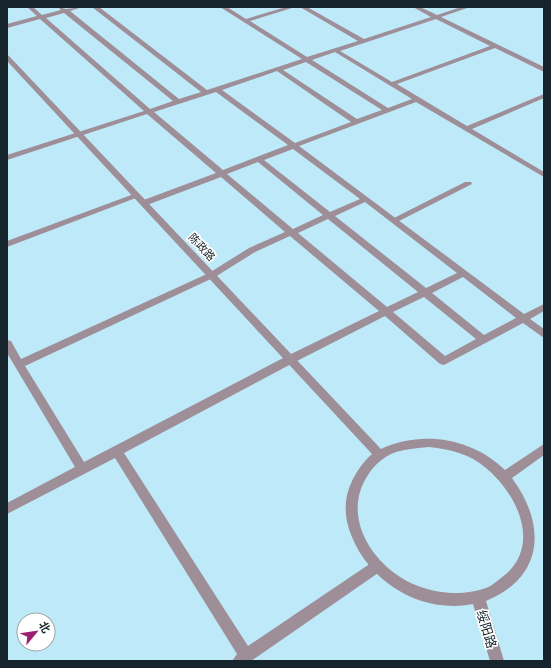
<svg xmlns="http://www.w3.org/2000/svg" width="551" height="668" font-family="Signika,'Noto Sans SC',sans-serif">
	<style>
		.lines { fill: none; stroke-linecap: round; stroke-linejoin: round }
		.service { fill: #9e8e97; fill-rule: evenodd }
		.minor { fill: #9e8e97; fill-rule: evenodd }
		.tertiary { fill: #9e8e97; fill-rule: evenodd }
		.labels { text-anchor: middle; stroke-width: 3.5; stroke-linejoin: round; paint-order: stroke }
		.street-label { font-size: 11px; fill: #15252b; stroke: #fff }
		.near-street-label { font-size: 13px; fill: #15252b; stroke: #fff }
	</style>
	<rect width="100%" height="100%" fill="#bee9f8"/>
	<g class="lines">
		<!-- service -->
		<path class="service" d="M465 182H471L472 184 397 222H391L390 220Z"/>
		<!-- minor -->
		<path class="minor" d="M27 7H33L42 15 61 10 58 7 66 9 82 7 70 11 179 99 201 92 92 7H99L207 90 302 59 220 7H227L246 19 286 7H295L250 21 307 57 358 41 300 7H307L364 39 431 17 413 7H420L437 15 461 7H470L441 17 544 67V72L495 48 397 84 467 126 544 94V98L472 129 544 172V177L416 102 299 146 524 314 544 304V311L530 319 544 329V338L523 323 444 365 440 364 385 316 295 362 124 453 248 646 371 563 376 561 381 563 383 567 381 571 251 661H232L237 654 115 458 7 514V503L75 467 7 353V340L11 341 21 359 209 273 249 248 285 232 221 177 147 205H141L140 203 141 201 216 173 147 114 7 160V155L144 111 40 19 7 28V24L37 16ZM64 13 173 101 150 109 46 18ZM436 19 490 46 392 82 340 51ZM335 52 412 99 388 108 312 60ZM306 62 382 110 357 119 283 70ZM277 71 351 122 295 143 222 90ZM216 92 288 145 223 170 154 112ZM293 149 360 199 330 212 264 160ZM258 162 323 215 293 229 227 174ZM365 202 457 273 426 288 335 216ZM328 219 418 292 387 307 298 233ZM290 236 379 311 287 356 84 462 25 366 215 277 255 252ZM463 277 516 318 484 335 432 293ZM424 297 476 339 445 356 393 312Z
			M134 194H137L141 196 7 247V241Z"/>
		<!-- tertiary -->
		<path class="tertiary" d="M7 55 9 56 381 449C422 430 472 438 505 470L544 444V455L512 478C546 524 545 577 486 601L504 661H490L473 604C423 614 371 584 352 537 344 519 343 499 352 481 357 471 363 462 372 454L7 61ZM429 447C446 449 463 452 478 462 512 485 544 540 506 574 499 579 494 585 486 588 464 596 439 594 418 586 377 571 342 522 365 480 372 467 382 457 396 452 407 449 418 448 429 447Z"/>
	</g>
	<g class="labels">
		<!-- street labels -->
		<g class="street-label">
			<text transform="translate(202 247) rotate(47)" y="4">陈政路</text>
		</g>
		<!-- near-street labels -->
		<g class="near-street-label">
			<text transform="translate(487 629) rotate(73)" y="5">绥阳路</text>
		</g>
	</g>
	<!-- border -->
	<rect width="551" height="668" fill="none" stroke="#15252b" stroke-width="16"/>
	<!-- north arrow -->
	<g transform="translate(36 632) rotate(61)"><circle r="19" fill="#ffffff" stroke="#a1a8aa"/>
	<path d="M0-3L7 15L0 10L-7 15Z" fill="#9b1f75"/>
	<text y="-6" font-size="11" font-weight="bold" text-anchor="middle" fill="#15252b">北</text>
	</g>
</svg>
